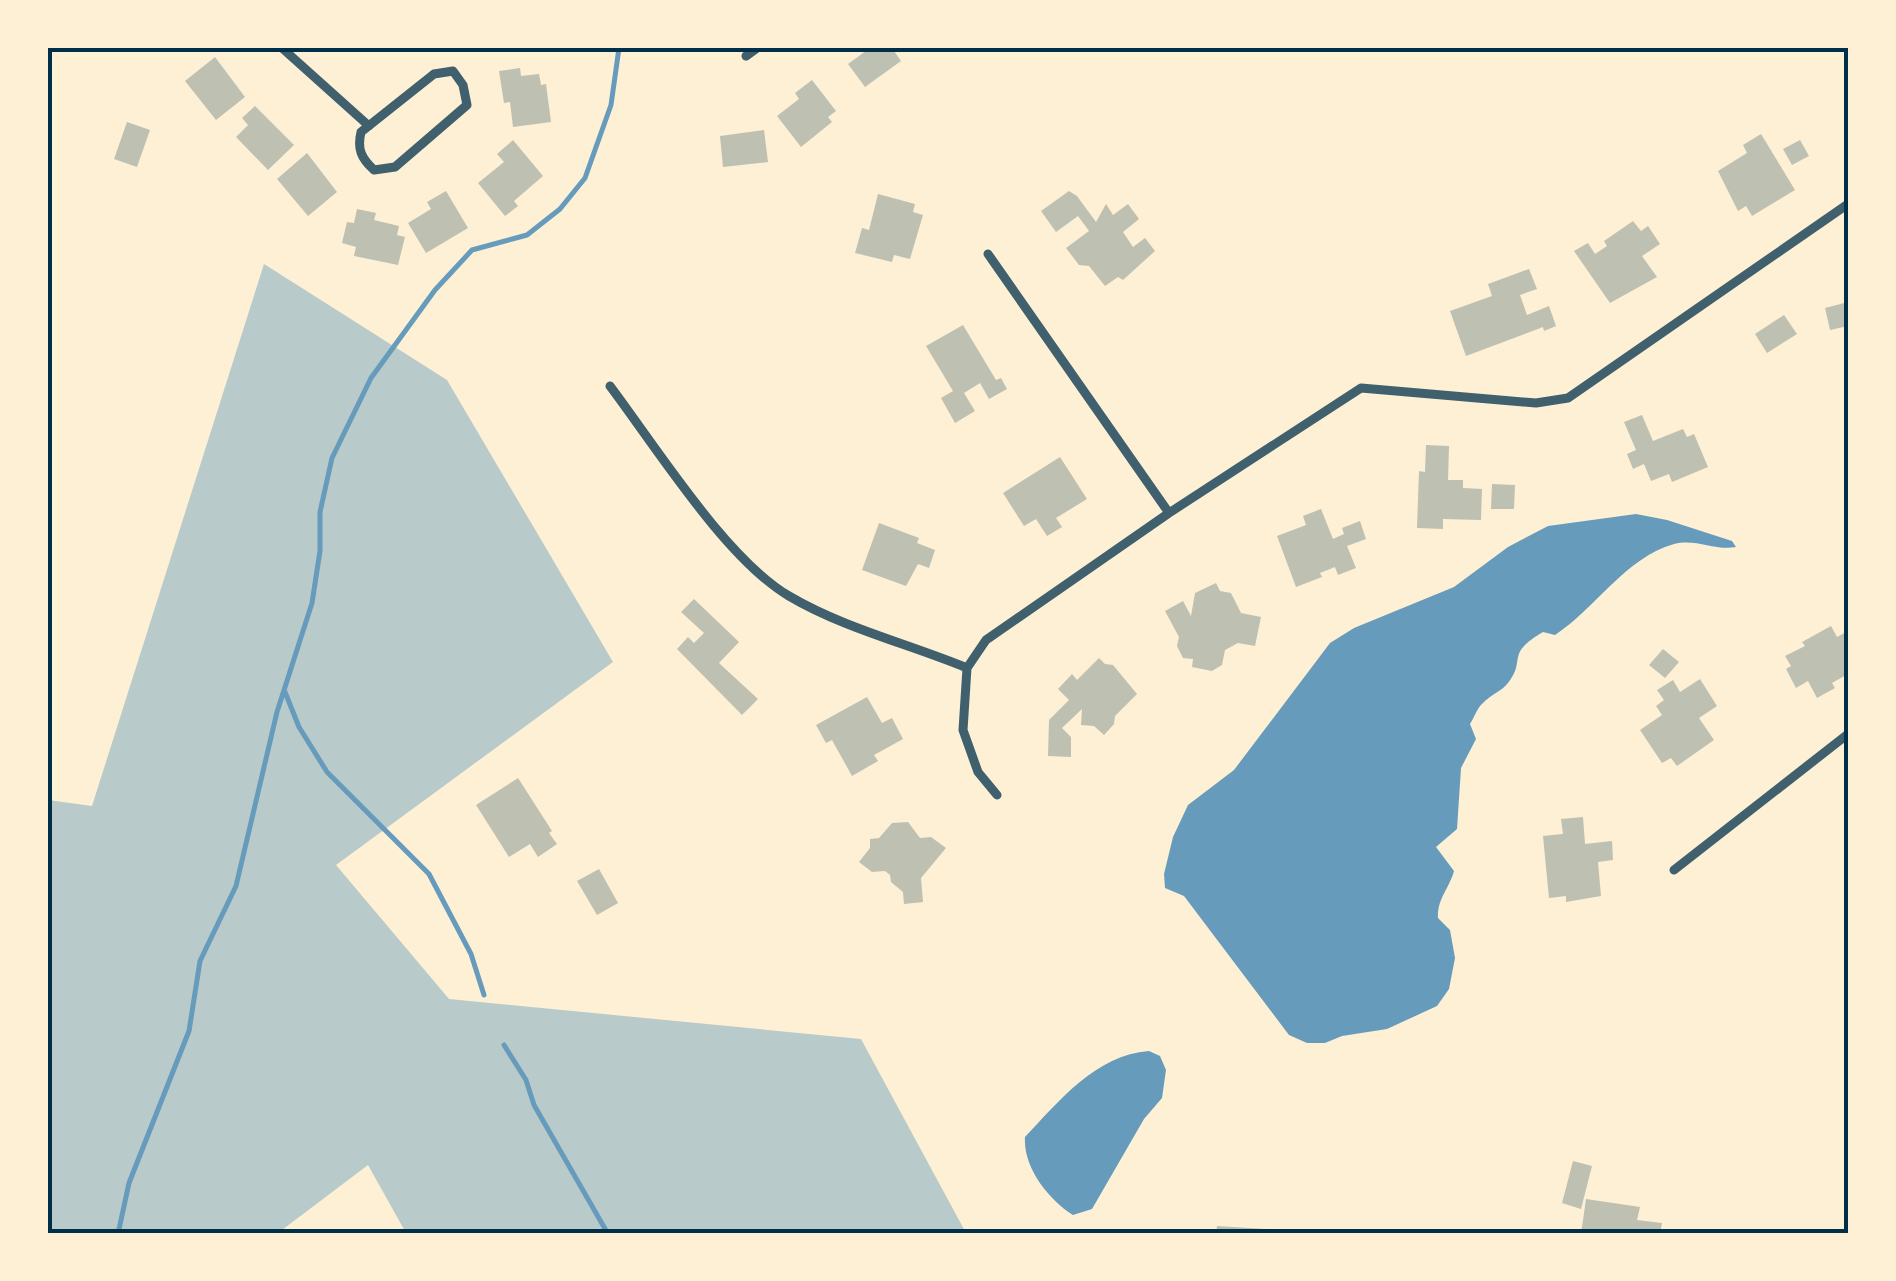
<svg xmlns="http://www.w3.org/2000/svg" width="1896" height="1281" font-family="'Playfair Display',serif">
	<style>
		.green { fill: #b9caca }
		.water { fill: #669bbc }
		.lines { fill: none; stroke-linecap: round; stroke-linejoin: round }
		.stream { stroke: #669bbc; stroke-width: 5 }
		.building { fill: #bec0b2 }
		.minor { stroke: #3f606c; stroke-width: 9 }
		.neatline { fill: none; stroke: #003049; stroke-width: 4 }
	</style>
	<rect width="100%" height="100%" fill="#fdf0d5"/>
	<!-- green -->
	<path class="green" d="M264 264 447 380 613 662 336 865 449 999 861 1039 966 1233H406L368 1165 278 1233H48V800L92 806Z"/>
	<!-- water -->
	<path class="water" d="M1636 514 1667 520 1732 541 1736 547C1715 551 1696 538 1674 544 1625 558 1595 609 1555 635L1543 632C1504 655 1527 659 1508 683 1502 691 1490 695 1483 703 1477 708 1474 718 1470 724L1476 739 1461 768 1457 829 1436 847 1454 871C1449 889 1437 899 1438 918L1450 930 1455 958 1449 989 1437 1006 1387 1029 1342 1036 1325 1043H1307L1289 1035 1184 896 1165 888 1164 874 1173 837 1188 805 1234 770 1330 643 1354 628 1454 587 1508 547 1548 526Z
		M1149 1051 1160 1056 1166 1070 1162 1098 1144 1119 1092 1209 1073 1215C1048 1199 1023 1167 1025 1137 1059 1101 1096 1055 1149 1051Z"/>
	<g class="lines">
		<!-- stream -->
		<path class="stream" d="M285 692 299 727 327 772 429 874 471 954 484 995
			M504 1045 526 1080 534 1105 608 1234
			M118 1234 129 1183 189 1031 200 961 236 886 277 712 312 603 320 551V512L332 458 371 378 435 290 472 250 527 235 560 209 585 178 611 105 619 48"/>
	</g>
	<!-- building -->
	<path class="building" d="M870 48H892L901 61 865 87 848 64Z
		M215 57 245 97 216 120 185 81Z
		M520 68 521 76 539 74 541 85 546 84 551 122 513 127 510 102 504 103 499 71Z
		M812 80 836 111 828 117 832 122 801 147 777 116 799 99 795 93Z
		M255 106 294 145 268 170 236 137 248 125 242 118Z
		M127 122 150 130 137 167 114 159Z
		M764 130 768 162 723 167 720 136Z
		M1761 134 1795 190 1752 216 1746 206 1738 211 1718 171 1747 153 1743 145Z
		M513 140 543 176 514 201 518 206 505 216 478 183 504 162 497 154Z
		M1800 140 1809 156 1792 165 1783 149Z
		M307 153 337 192 308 216 277 179Z
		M446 191 468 228 426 253 408 223 431 209 427 202Z
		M1069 191 1077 196 1096 222 1106 204 1113 215 1128 204 1139 219 1123 232 1133 247 1145 238 1155 251 1123 280 1118 277 1105 286 1089 266 1079 265 1066 248 1089 231 1078 216 1056 232 1041 211Z
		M878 194 915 204 913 212 923 215 910 259 894 255 892 262 855 253 862 228 869 230Z
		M357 209 376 213 374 220 399 226 397 235 405 237 398 265 354 256 356 247 342 243 347 222 354 223Z
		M1633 221 1641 231 1648 226 1660 244 1642 256 1657 277 1610 303 1574 251 1588 243 1595 254 1607 246 1604 241Z
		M1529 269 1537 289 1520 295 1527 315 1549 306 1556 326 1544 331 1543 327 1466 356 1450 311 1492 296 1488 284Z
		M1848 302V326L1830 330 1825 308Z
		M1784 315 1797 334 1767 353 1755 334Z
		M963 325 996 380 1001 378 1007 389 989 399 980 383 964 393 975 411 955 423 941 398 953 391 926 346Z
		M1642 415 1653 441 1683 429 1687 437 1694 434 1708 467 1672 482 1669 474 1651 481 1644 464 1633 469 1627 454 1636 450 1624 422Z
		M1426 445 1449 446 1448 480H1463V488L1482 489 1481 520 1443 519V529L1417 528 1419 471 1425 472Z
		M1060 457 1087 499 1056 518 1062 527 1047 536 1036 519 1024 526 1003 493Z
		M1492 484 1515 485 1514 509H1491Z
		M1321 509 1333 539 1344 534 1342 528 1360 521 1366 539 1347 546 1356 568 1338 575 1335 567 1320 573 1322 577 1296 587 1277 536 1306 525 1303 516Z
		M879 523 919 538 917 543 935 550 929 568 918 564 906 586 862 570Z
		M1216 583 1220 591 1231 593 1241 613 1261 617 1255 646 1238 643 1225 650 1222 665 1212 671 1192 667 1193 659 1183 658 1177 646 1179 637 1165 611 1183 601 1191 616 1195 593Z
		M694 599 739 642 719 663 758 699 742 715 677 649 688 637 694 643 704 633 681 612Z
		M1831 626 1837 637 1848 631V674L1832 683 1835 688 1817 698 1808 681 1796 688 1786 669 1791 666 1785 656 1805 646 1802 642Z
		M1663 649 1679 662 1665 678 1649 665Z
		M1099 658 1105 664 1113 665 1137 694 1115 716 1114 724 1104 735 1094 726 1081 725 1082 709 1062 728 1071 737V757L1048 756 1049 720 1069 700 1058 689 1072 674 1077 680Z
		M1700 679 1717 706 1699 718 1714 740 1677 766 1671 758 1662 763 1640 730 1662 715 1656 706 1664 700 1657 690 1673 680 1680 692Z
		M867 697 882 723 892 718 903 739 874 755 878 761 852 776 832 740 826 743 816 725Z
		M518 778 552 831 549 833 557 844 538 857 530 844 509 857 476 805Z
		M1583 817 1585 844 1612 841 1613 860 1598 862 1601 896 1566 902V896L1549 898 1543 836 1563 834 1561 819Z
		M908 822 920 838 931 837 946 848 921 878 923 902 904 904 903 892 891 882 890 875 885 871 872 872 859 862 870 848V839L879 838 892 823Z
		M599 869 618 903 597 915 577 881Z
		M1573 1161 1592 1166 1581 1209 1562 1203Z
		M1586 1199 1640 1207 1637 1220 1662 1223 1660 1234H1581Z
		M1217 1226 1266 1229V1234H1216Z"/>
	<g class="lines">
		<!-- minor -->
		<path class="minor" d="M282 48 369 126
			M746 56 757 48
			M453 71 463 85 467 105 395 167 374 170C361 158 357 149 361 132L434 74Z
			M988 254 1169 513
			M610 386C656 447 726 559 789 596 843 628 909 644 967 668
			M997 795 978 772 963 730 967 668 986 640 1169 513 1361 388 1536 403 1568 398 1848 204
			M1674 870 1848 734"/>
	</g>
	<!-- border -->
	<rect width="1896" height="1281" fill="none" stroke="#fdf0d5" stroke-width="100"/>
	<rect x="50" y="50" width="1796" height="1181" class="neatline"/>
</svg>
